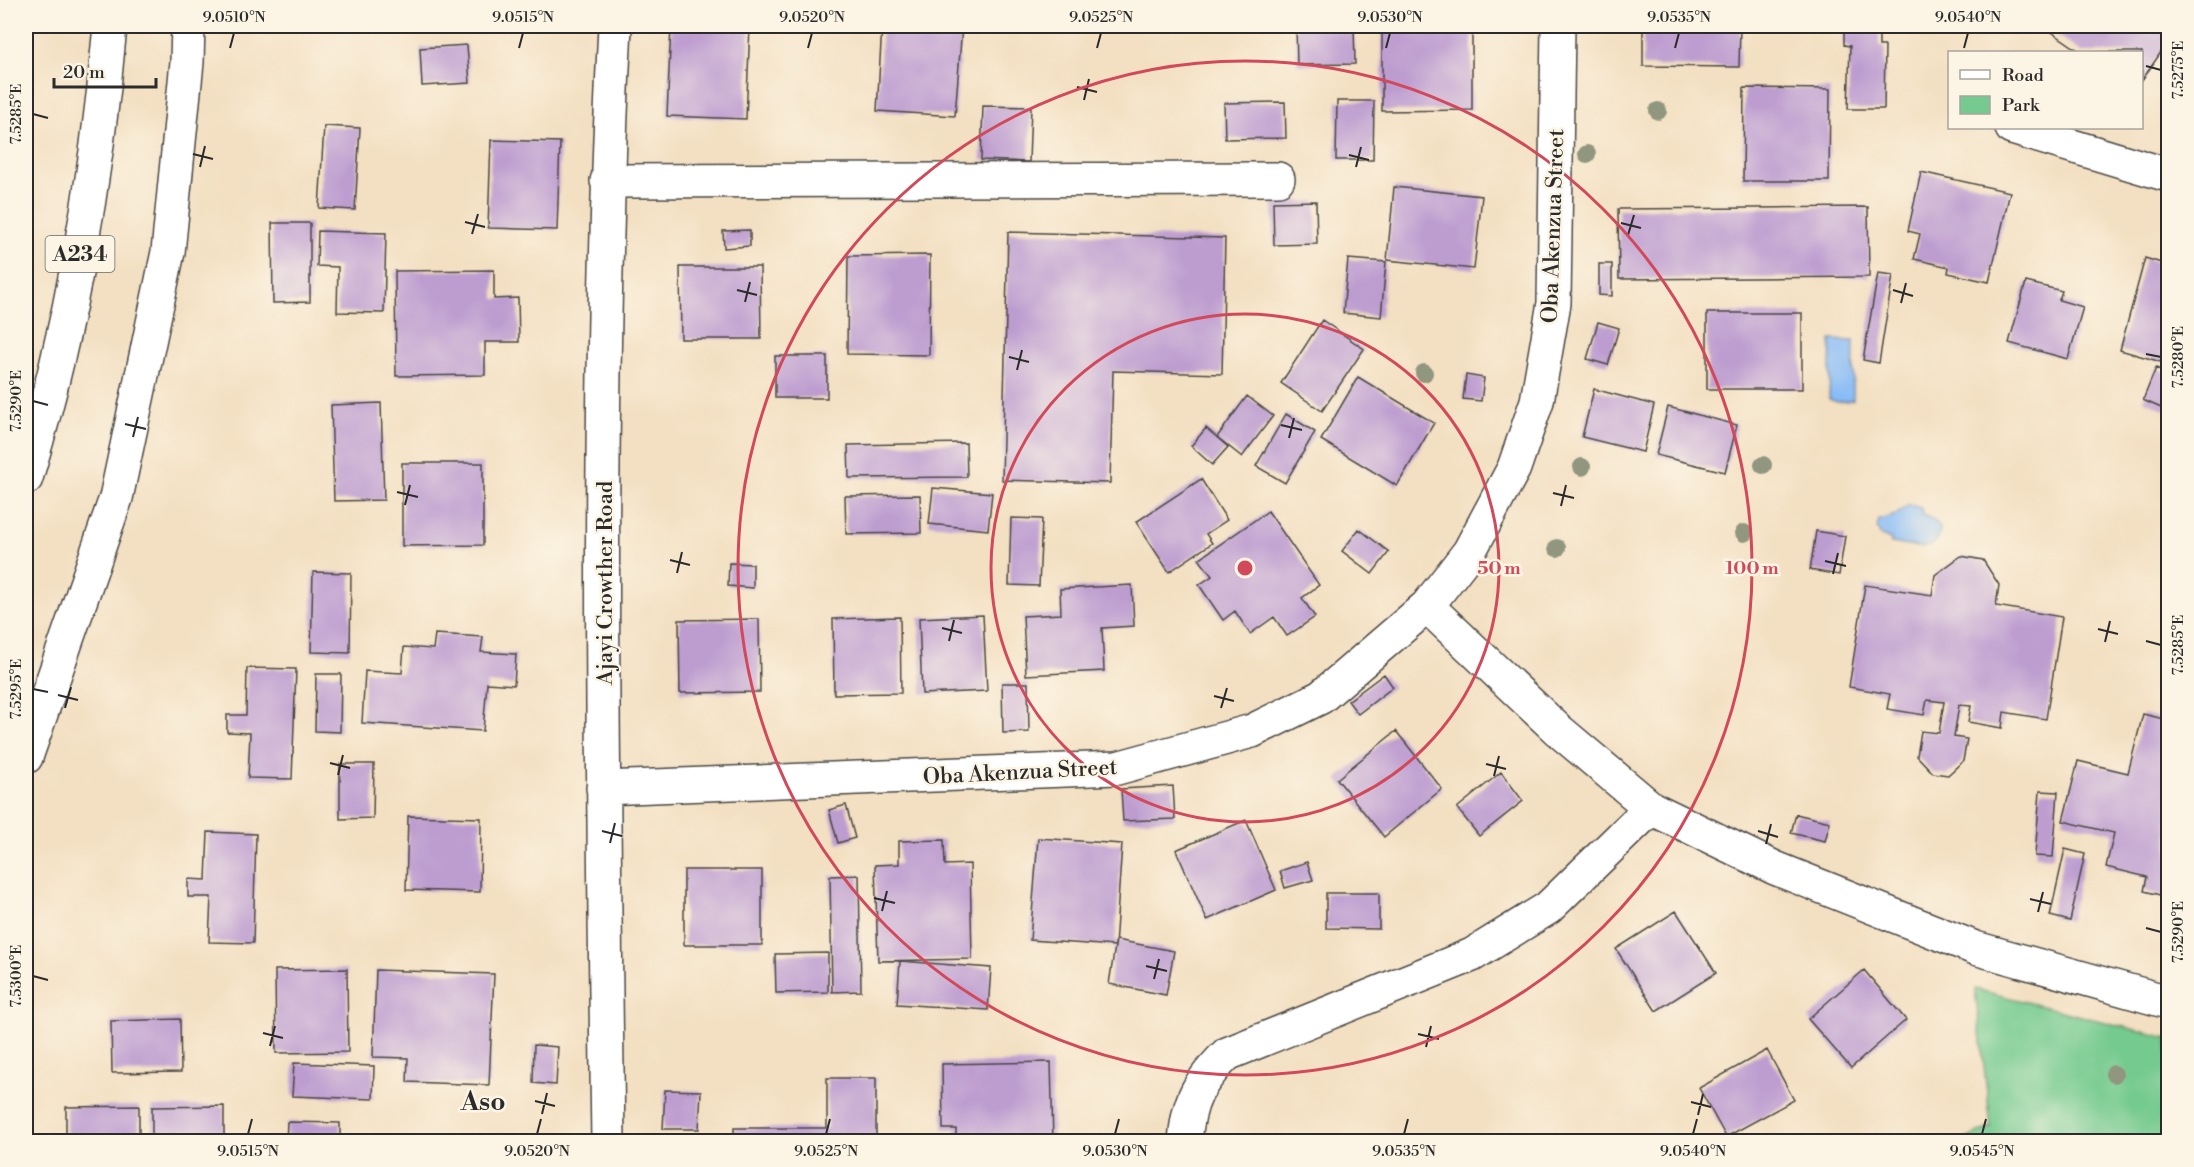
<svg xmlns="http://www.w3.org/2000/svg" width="2194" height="1167" font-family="'Libre Bodoni',serif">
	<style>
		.green { fill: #74ca8f; stroke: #507a5d; stroke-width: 1.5 }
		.water { fill: #88bcf6; stroke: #5a7490; stroke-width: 1.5 }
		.building { fill: #bd9dd0 }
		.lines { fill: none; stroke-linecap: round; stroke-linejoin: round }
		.minor-casing { stroke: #494642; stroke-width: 36 }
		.highway-casing { stroke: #494642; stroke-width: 36 }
		.minor { stroke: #fff; stroke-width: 33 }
		.highway { stroke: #fff; stroke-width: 33 }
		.tree { fill: #91967f }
		.ticks { fill: none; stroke: #2b2b2b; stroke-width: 2 }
		.ring { fill: none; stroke: #d1495b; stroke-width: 3 }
		.labels { text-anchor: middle; stroke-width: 5; stroke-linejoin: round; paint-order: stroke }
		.shield { fill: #fcf5e5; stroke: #6a6863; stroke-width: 1.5 }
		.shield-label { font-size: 21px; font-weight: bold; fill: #2b2b2b }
		.street-label { font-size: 22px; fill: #2b2b2b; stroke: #fcf5e5 }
		.quarter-label { font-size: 26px; font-weight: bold; fill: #2b2b2b; stroke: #fcf5e5 }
		.centre { fill: #d1495b; stroke: #fcf5e5; stroke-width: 3 }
		.ring-label { font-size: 18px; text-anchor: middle; font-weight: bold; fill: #d1495b; stroke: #fcf5e5; stroke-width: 5; stroke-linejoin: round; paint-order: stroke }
		.neatline { fill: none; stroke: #2b2b2b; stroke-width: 2 }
		.ticks-label { font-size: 15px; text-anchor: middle; fill: #2b2b2b }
	</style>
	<rect width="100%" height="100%" fill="#fcf5e5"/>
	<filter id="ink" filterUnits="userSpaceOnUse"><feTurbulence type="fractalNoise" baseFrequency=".0167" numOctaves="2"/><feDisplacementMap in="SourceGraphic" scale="12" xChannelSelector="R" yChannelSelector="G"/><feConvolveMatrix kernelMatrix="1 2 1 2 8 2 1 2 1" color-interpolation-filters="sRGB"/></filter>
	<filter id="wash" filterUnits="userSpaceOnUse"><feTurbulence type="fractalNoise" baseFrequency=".008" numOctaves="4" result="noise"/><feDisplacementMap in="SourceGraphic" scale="24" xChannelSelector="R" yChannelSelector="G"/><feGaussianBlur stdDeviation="1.35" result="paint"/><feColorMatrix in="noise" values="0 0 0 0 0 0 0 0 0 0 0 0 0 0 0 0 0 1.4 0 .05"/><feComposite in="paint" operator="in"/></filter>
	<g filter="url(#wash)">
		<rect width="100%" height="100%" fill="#f3dfc1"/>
		<!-- green -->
		<path class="green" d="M1975 989 2168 1038V1141H1962L1991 1127Z"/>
		<!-- water -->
		<path class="water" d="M1831 340 1854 341 1853 400 1837 402 1829 399Z
			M1909 505 1921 508 1922 515 1933 519 1940 528C1939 556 1911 546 1891 543V539L1881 536 1877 529 1879 520 1896 515Z"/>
		<g id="blocks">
			<!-- building -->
			<path class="building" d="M671 26H750L746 119 667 116Z
				M882 26H962L955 116 877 111Z
				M1296 26H1354L1355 64 1297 65Z
				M1382 26H1472V110L1382 111Z
				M1643 26H1740L1739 67 1643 66Z
				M1844 26H1879V46H1885L1884 109H1848L1850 46 1844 45Z
				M2043 26H2158L2168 33V42L2142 80V52H2081Z
				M467 45 470 83 422 86 420 48Z
				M1744 88 1830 89 1829 181H1743Z
				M1337 101H1374L1373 160H1336Z
				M1285 102 1286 138 1225 139 1224 103Z
				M983 106 1031 107 1029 162 981 160Z
				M324 126 360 128 355 210 319 208Z
				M491 140 560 142 557 230 488 228Z
				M1921 172 2010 192 1989 282 1948 273 1949 267 1914 259 1920 234 1908 231Z
				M1394 187 1482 196 1474 269 1387 260Z
				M1316 201 1317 244 1274 245 1273 202Z
				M1868 207 1869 277 1619 279 1618 209Z
				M272 223H310V302L273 303Z
				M750 230V246L724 248 723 231Z
				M318 231 386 233 384 313 337 312 338 267 317 266Z
				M1008 232 1225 238 1222 374 1113 371 1110 483 1002 480Z
				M930 255 929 355 847 354 848 256Z
				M2145 258 2168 265V364L2120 350Z
				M1348 259 1386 262 1381 317 1343 313Z
				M1599 264H1612V296L1599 295Z
				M680 267H760L761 339H681Z
				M494 270V299L518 298 519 342H485V375L396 376 395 271Z
				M1878 273 1893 275 1879 363 1863 360Z
				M2026 282 2062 291 2059 300 2083 307 2068 359 2009 343Z
				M1707 313H1802V389H1707Z
				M1322 320 1364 349 1322 411 1281 383Z
				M1598 322 1619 328 1608 365 1587 359Z
				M775 356H827V398H775Z
				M2156 368 2168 373V411L2143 400Z
				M1466 375 1484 378 1481 401 1463 399Z
				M1358 377 1434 423 1397 486 1321 440Z
				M1594 389 1654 405 1643 452 1582 437Z
				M1247 396 1273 416 1242 457 1217 437Z
				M381 403 384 500 334 501 331 405Z
				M1668 407 1737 425 1725 472 1656 455Z
				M1286 414 1315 432 1285 483 1256 466Z
				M1206 428 1228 447 1212 465 1191 446Z
				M966 443 967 477 849 478 848 445Z
				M402 463H483V545L402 546Z
				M1201 479 1227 520 1206 534 1212 543 1169 572 1136 522Z
				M933 488 992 493 988 530 929 524Z
				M920 495 921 533 846 534 845 496Z
				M1268 511 1319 585 1302 598 1315 617 1287 636 1274 617 1250 634 1235 611 1223 620 1199 585 1212 576 1199 559Z
				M1011 518 1042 519 1039 586 1009 585Z
				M1359 529 1389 552 1372 574 1342 551Z
				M1816 531 1845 536 1839 575 1810 570Z
				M1961 556 1983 560 1999 585 1996 606 2062 617 2046 719 2004 712 2002 728 1968 722 1971 706 1959 705 1954 737 1967 739 1963 761 1948 775 1933 773 1917 756 1921 731 1939 733 1944 702 1927 700 1924 715 1887 709 1890 694 1849 687 1865 585 1932 595 1935 575Z
				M729 563 753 564V588L728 586Z
				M313 572 351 573 350 653 311 652Z
				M1132 585 1134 626 1102 628 1104 671 1026 675 1023 616 1061 614 1060 589Z
				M983 615 987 691 922 694 919 618Z
				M900 617 901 693 834 694 833 619Z
				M759 619 760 692 680 693 679 620Z
				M435 634 483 637 481 652 516 654 514 685 487 683 483 731 362 723 365 671 402 673 404 647 433 649Z
				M247 668 296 669 292 779 248 778 250 733 227 732V715H246Z
				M316 674H341L340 732 315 731Z
				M1384 674 1393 687 1358 714 1348 701Z
				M1002 683H1028L1029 732 1003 733Z
				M2143 714 2168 720V897L2144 891 2147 877 2106 867 2114 833 2063 821 2078 761 2128 773Z
				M1396 731 1442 789 1384 837 1337 779Z
				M340 764H374L373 818 340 819Z
				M1501 772 1523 801 1479 836 1457 808Z
				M1173 786 1175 819 1123 821 1121 789Z
				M2040 791 2058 792 2053 857 2035 856Z
				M846 805 855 838 838 843 829 810Z
				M1796 814 1830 822 1825 841 1791 833Z
				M408 816 481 818 480 892 406 890Z
				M1246 820 1276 890 1207 920 1176 850Z
				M208 832 256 834 253 943 209 942 211 897H188V879L206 880Z
				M1038 838 1122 844 1115 946 1030 940Z
				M944 840 945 865 970 864 972 959 878 961 875 865 899 864V841Z
				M2065 849 2085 854 2070 921 2050 916Z
				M1307 862 1313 880 1285 888 1280 871Z
				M684 870H762V945H684Z
				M859 875 861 991 832 992 830 876Z
				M1326 893H1379V929L1326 928Z
				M1676 911 1716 973 1656 1011 1616 949Z
				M1116 940 1174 951 1166 995 1109 984Z
				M828 953V992L776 993 775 954Z
				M900 961 991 968 988 1010 897 1004Z
				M347 969 348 1052 276 1053 275 970Z
				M376 970 494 974 489 1085 407 1082 408 1058 373 1057Z
				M1864 970 1906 1020 1851 1068 1808 1019Z
				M180 1019 181 1072 112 1073 111 1021Z
				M26 1037 31 1038 27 1063H26Z
				M534 1045 558 1047 556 1085 533 1083Z
				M1767 1050 1794 1100 1726 1137 1699 1088Z
				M1051 1062 1053 1142H956V1129H943L942 1064Z
				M294 1063 374 1066 373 1099 292 1096Z
				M827 1078H876V1142H734V1128H827Z
				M665 1090 701 1091 699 1129H663Z
				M139 1106V1142H66V1107Z
				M224 1106V1142H152V1107Z
				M287 1122 340 1123V1142H286Z"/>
		</g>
	</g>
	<g filter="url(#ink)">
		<use href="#blocks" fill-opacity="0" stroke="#494642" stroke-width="1.5"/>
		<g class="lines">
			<defs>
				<path id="minor" d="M2012 128 2168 175
					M607 181 1278 179
					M1427 606 1557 729 1651 808 1775 868 1975 948 2168 1002
					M603 788 1117 768 1252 731 1321 697 1427 606 1469 552 1514 468 1537 401 1554 303 1558 26
					M608 1142C603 770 596 397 615 26
					M1185 1142C1188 1101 1198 1083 1227 1054L1472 955 1548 908 1651 808"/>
				<path id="highway" d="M26 478C70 331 97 178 110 26
					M26 757 116 498 168 252 187 62 188 26"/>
			</defs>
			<!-- minor casing -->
			<use href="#minor" class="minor-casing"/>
			<!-- highway casing -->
			<use href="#highway" class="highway-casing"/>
			<!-- minor -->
			<use href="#minor" class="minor"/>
			<!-- highway -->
			<use href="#highway" class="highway"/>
		</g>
		<!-- trees -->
		<g class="tree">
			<circle cx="1658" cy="111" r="9"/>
			<circle cx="1587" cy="154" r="9"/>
			<circle cx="1424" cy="373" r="9"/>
			<circle cx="1763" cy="465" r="9"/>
			<circle cx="1582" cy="467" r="9"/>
			<circle cx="1744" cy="533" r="9"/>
			<circle cx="1557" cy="548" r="9"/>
			<circle cx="2114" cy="1074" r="9"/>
		</g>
	</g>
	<!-- ticks -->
	<path class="ticks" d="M230 48 234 33M519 48 523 33M808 48 812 33M1097 48 1101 33M1386 48 1390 33M1675 48 1679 33M1964 48 1968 33M2146 66 2161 70M1077 87 1097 92M1084 100 1089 79M33 114 48 118M193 154 213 159M1349 155 1369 160M200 167 205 146M1356 167 1361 147M465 222 485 227M1621 223 1641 228M472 234 478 214M1628 235 1634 215M737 290 757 295M1893 290 1913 296M745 302 750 282M1901 303 1906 283M2146 354 2161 357M1009 357 1029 362M1017 370 1022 350M33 401 48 405M125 424 146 429M1281 425 1302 430M133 437 138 417M1289 438 1294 418M397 492 418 497M1553 493 1574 498M405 505 410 485M1561 506 1566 485M670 560 690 565M1825 561 1846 566M677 573 682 552M1833 574 1838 553M942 628 962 633M2098 629 2118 634M949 641 954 620M2146 641 2161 645M2105 642 2110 621M33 689 48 692M58 695 78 700M1214 696 1234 701M65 708 71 687M1221 708 1227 688M330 763 350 768M1486 764 1506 769M338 775 343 755M1494 776 1499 756M602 831 622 836M1758 831 1778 837M610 843 615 823M1766 844 1771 824M874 898 895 903M2030 899 2051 904M882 911 887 891M2038 912 2043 892M2146 928 2161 932M1146 966 1167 971M33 976 48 980M1154 979 1159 959M263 1033 283 1038M1418 1034 1439 1039M270 1046 275 1026M1426 1047 1431 1026M535 1101 555 1106M1691 1102 1711 1107M542 1114 547 1093M1698 1115 1703 1094M248 1134 252 1119M537 1134 541 1119M826 1134 830 1119M1115 1134 1119 1119M1404 1134 1408 1119M1693 1134 1697 1119M1982 1134 1986 1119"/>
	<!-- distance rings -->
	<g class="ring">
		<circle cx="1245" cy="568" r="254"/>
		<circle cx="1245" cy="568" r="507"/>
	</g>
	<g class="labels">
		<!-- shield labels -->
		<rect class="shield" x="45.5" y="236" width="69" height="36" rx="4.5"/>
		<g class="shield-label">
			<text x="80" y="261">A234</text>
		</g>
		<!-- street labels -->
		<g class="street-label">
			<text transform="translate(1552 226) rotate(-88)" y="8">Oba Akenzua Street</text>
			<text transform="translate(604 583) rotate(-90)" y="8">Ajayi Crowther Road</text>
			<text transform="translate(1020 771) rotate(-3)" y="8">Oba Akenzua Street</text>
		</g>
		<!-- quarter labels -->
		<g class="quarter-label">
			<text x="483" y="1110">Aso</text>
		</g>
	</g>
	<circle cx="1245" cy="568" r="9" class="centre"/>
	<g class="ring-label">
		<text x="1499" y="574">50 m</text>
		<text x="1752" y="574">100 m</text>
	</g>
	<!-- margin -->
	<rect width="2194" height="1167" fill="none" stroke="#fcf5e5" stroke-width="66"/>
	<!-- legend -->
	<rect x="1948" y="51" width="195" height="78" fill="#fcf5e5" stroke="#a8a49b" stroke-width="1.5"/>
	<rect x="1960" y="70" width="30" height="9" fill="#ffffff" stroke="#a8a49b" stroke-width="1.5"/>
	<text x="2002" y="81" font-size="18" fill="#2b2b2b">Road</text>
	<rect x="1960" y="96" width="30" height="18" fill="#74ca8f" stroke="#a8a49b" stroke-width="1.5"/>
	<text x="2002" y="111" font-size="18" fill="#2b2b2b">Park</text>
	<!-- scale -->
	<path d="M54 78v9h102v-9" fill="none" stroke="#2b2b2b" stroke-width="3"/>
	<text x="63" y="78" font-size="18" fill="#2b2b2b" stroke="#fcf5e5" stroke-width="4.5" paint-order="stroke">20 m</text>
	<rect x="33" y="33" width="2128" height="1101" class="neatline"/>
	<g class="ticks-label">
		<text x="234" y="22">9.0510°N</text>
		<text x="523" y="22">9.0515°N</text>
		<text x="812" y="22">9.0520°N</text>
		<text x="1101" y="22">9.0525°N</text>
		<text x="1390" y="22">9.0530°N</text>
		<text x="1679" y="22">9.0535°N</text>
		<text x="1968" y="22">9.0540°N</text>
		<text transform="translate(2178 70) rotate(-90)" y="5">7.5275°E</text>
		<text transform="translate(16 114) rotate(-90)" y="5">7.5285°E</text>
		<text transform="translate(2178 357) rotate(-90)" y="5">7.5280°E</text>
		<text transform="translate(16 401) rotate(-90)" y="5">7.5290°E</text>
		<text transform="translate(2178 645) rotate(-90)" y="5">7.5285°E</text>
		<text transform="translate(16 689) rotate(-90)" y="5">7.5295°E</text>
		<text transform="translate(2178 932) rotate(-90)" y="5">7.5290°E</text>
		<text transform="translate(16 976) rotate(-90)" y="5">7.5300°E</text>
		<text x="248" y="1156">9.0515°N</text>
		<text x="537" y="1156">9.0520°N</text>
		<text x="826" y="1156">9.0525°N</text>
		<text x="1115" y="1156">9.0530°N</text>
		<text x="1404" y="1156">9.0535°N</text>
		<text x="1693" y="1156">9.0540°N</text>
		<text x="1982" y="1156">9.0545°N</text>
	</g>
</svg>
